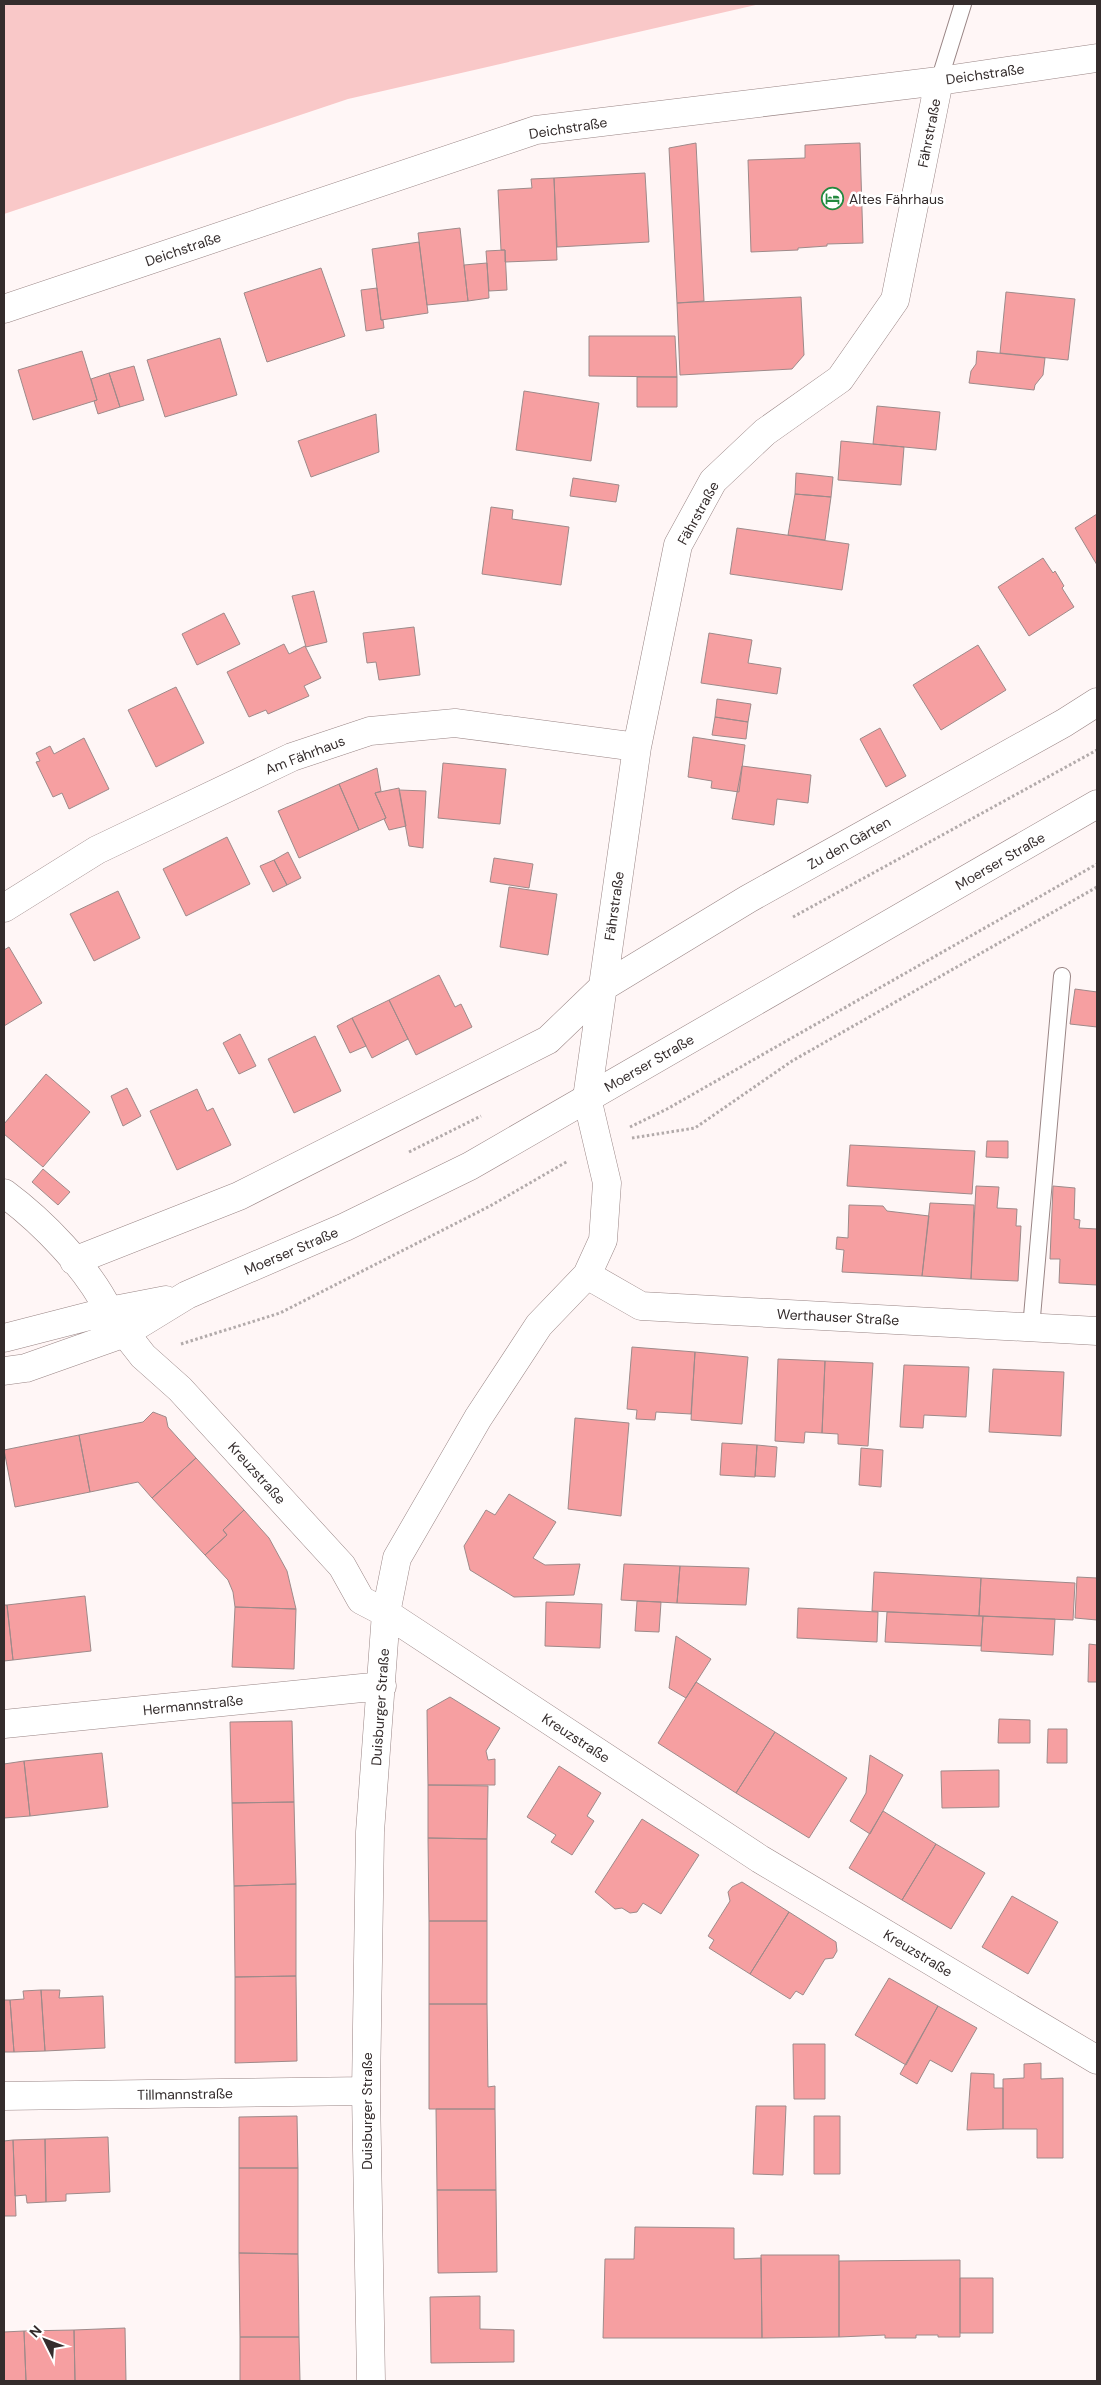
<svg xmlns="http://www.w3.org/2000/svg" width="1101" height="2385" font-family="'DM Sans',sans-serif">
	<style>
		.green { fill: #f9c8c8 }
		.building { fill: #f69fa1; stroke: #9e8a8a }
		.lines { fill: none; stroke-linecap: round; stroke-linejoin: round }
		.lane-casing { stroke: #998585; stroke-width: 18 }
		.street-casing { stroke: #998585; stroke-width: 29 }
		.secondary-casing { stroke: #998585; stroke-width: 29 }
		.path { stroke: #b2aaaa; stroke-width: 3; stroke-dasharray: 2.5 2.5; stroke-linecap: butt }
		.lane { stroke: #fff; stroke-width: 16 }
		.street { stroke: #fff; stroke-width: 28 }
		.secondary { stroke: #fff; stroke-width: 28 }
		.labels { text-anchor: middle; stroke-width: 5; stroke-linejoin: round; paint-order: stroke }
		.street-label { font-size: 14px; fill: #342c2c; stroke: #fff }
		.poi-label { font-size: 14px; fill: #342c2c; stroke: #fff; text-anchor: start }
	</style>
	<rect width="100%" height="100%" fill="#fff6f6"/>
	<!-- green -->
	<path class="green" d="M4 4H760L348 99 4 214Z"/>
	<!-- building -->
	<path class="building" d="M696 143 704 301 677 303 669 148Z
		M860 143 863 243 827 244V246L798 248V250L751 252 748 160 805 158V145Z
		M645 173 649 242 557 247 554 178Z
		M554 178 557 260 505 262V250H501L498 190 532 188 531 179Z
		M460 228 468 301 427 305 418 233Z
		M419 242 428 313 381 320 372 249Z
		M505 250 507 290 489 291 486 251Z
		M487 263 489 298 468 301 464 265Z
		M321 268 345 336 267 362 244 293Z
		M377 288 381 320H383L384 328 366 331 361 290Z
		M1006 292 1075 299 1068 360 1000 353Z
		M801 297 804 355 792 369 680 375 677 303Z
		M589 336H675L677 377 589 376Z
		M220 338 237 395 165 417 147 360Z
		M82 351 97 400 33 420 18 370Z
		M977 351 1045 358 1043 375 1035 385 1034 390 969 383 971 371 976 364Z
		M134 366 144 400 120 407 109 373Z
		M109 373 120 407 98 414 94 401 97 400 91 379Z
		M637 377H677V407H637Z
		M524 391 599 403 591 461 516 450Z
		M877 406 940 412 936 450 873 444Z
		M376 414 379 452 311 477 298 441Z
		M841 441 904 447 901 485 838 480Z
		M796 473 833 477 831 497 795 494Z
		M573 478 619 485 616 502 570 496Z
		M795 494 831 497 825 540 788 535Z
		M491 507 513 510 512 519 569 527 561 585 482 574Z
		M1097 514V565L1075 528Z
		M737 528 849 544 842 590 730 574Z
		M1043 558 1053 573 1055 571 1064 586 1062 588 1074 607 1029 636 998 587Z
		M314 591 327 642 306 647 292 596Z
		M224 613 240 644 197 665 182 634Z
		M414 627 420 675 379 680 376 662 367 663 363 633Z
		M709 633 752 640 748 663 781 668 777 694 701 683Z
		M284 644 289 654 305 646 321 678 304 686 309 696 268 714 266 710 249 717 227 672Z
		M978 645 1006 690 941 730 913 685Z
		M176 687 204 743 156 767 128 710Z
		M717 699 751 704 748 722 715 717Z
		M715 717 748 722 746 739 712 735Z
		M880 728 906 776 886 787 860 739Z
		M693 737 745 745 739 792 711 788 712 781 688 777Z
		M84 738 109 789 69 809 62 793 53 797 36 762 40 761 36 753 50 746 54 754Z
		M443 763 506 769 500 824 438 818Z
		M742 766 811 775 808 803 777 799 774 825 732 819Z
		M377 768 381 791 375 793 386 818 359 830 339 784Z
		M339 784 359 830 299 858 278 811Z
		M399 788 406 826 389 830 384 819 386 818 375 793Z
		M399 790 426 791 423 848 409 846Z
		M227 837 250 884 186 916 163 869Z
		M288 852 301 878 287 885 274 860Z
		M494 858 533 864 529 888 490 882Z
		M274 860 287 885 273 892 260 866Z
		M509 887 557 894 548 955 500 947Z
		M118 891 140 938 94 961 70 914Z
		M9 947 42 1003 4 1026V950Z
		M439 975 455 1007 461 1004 472 1027 416 1055 389 1000Z
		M1075 989 1097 992V1027L1070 1024Z
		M389 1000 408 1039 372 1058 352 1018Z
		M352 1018 366 1046 350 1053 337 1026Z
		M240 1034 256 1066 239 1074 223 1043Z
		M315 1036 341 1091 294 1113 268 1059Z
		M46 1074 90 1112 43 1167 4 1134V1124Z
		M127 1088 141 1116 123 1126 111 1096Z
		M197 1089 207 1111 213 1108 231 1145 177 1170 150 1111Z
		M987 1141H1008V1158L986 1157Z
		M850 1145 975 1151 972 1194 847 1186Z
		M43 1169 70 1192 58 1205 32 1182Z
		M976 1186 999 1187 997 1208 1017 1209 1016 1226H1021L1018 1281 971 1279Z
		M1053 1186 1075 1188 1074 1219 1080 1220 1079 1228 1097 1229V1285L1059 1283 1060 1259H1050Z
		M930 1203 974 1205 971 1279 922 1276Z
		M849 1205 883 1206 887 1211 929 1216 922 1276 842 1272 844 1250 836 1249 837 1237 848 1238Z
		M632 1347 695 1352 691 1414 656 1412 655 1420 636 1419 637 1410 627 1409Z
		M695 1352 748 1357 742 1424 691 1420Z
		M778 1359 825 1361 822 1433 805 1432 804 1443 775 1441Z
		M825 1361 873 1363 868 1446 838 1444V1434L822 1433Z
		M904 1365 969 1367 966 1417 924 1415 923 1428 900 1427Z
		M993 1369 1064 1372 1061 1436 989 1432Z
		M153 1412 166 1417 168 1427 196 1458 152 1498 138 1482 90 1492 79 1435 143 1422Z
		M575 1418 629 1423 621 1516 568 1509Z
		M79 1435 90 1492 15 1507 4 1450Z
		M722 1443 757 1445 755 1477 720 1475Z
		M757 1445 777 1447 775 1477 755 1476Z
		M861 1448 883 1450 881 1487 859 1485Z
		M196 1458 244 1510 223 1530 227 1535 205 1555 152 1498Z
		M509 1494 556 1522 533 1558 545 1565 580 1564 574 1595 514 1597 470 1570 464 1546 486 1510 495 1515Z
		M244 1510 269 1538 287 1571 296 1609 235 1607 233 1592 228 1580 205 1555 227 1535 223 1530Z
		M624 1564 680 1566 677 1603 621 1600Z
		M680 1566 749 1568 746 1605 677 1603Z
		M874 1572 981 1578 979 1616 872 1611Z
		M1077 1577 1097 1578V1620L1075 1618Z
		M981 1578 1075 1583 1073 1620 979 1616Z
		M85 1596 91 1651 13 1660 7 1605Z
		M637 1601 661 1602 659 1632 635 1631Z
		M546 1602 602 1604 600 1648 545 1646Z
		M4 1605H7L13 1660 4 1661Z
		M235 1607 296 1609 294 1669 232 1667Z
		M798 1608 878 1612 877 1642 797 1638Z
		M887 1612 983 1616 981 1646 885 1642Z
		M983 1616 1055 1619 1053 1655 981 1651Z
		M676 1636 711 1659 686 1698 669 1688Z
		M1089 1644 1097 1645V1682H1088Z
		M696 1682 775 1732 736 1793 658 1743Z
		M450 1697 500 1728 486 1751 488 1760 495 1759V1785H428L427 1710Z
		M999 1719 1030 1720V1743H998Z
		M292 1721 294 1802 232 1803 230 1722Z
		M1048 1729H1067V1763H1047Z
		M775 1732 847 1778 809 1838 736 1793Z
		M102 1753 108 1807 30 1816 24 1761Z
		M870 1755 903 1775 870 1834 850 1821 866 1793Z
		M24 1761 30 1816 4 1818V1764Z
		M559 1766 601 1793 587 1816 594 1821 572 1855 551 1842 556 1835 527 1817Z
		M999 1770V1807L942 1808 941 1771Z
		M428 1785 488 1786 487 1839 428 1838Z
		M294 1802 296 1884 234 1886 232 1803Z
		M883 1811 936 1844 902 1900 849 1868Z
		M642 1819 699 1855 661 1914 643 1903 637 1912 630 1913 622 1908 615 1909 595 1892Z
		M428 1838 487 1839V1921H429Z
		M936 1844 985 1873 951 1929 902 1900Z
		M742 1882 789 1912 750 1974 709 1948 714 1940 708 1936 730 1901 728 1892 732 1887Z
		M296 1884V1976L235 1977 234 1886Z
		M1012 1896 1058 1922 1028 1974 982 1947Z
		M789 1912 836 1942 837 1951 833 1958 825 1959 803 1995 796 1991 790 1999 750 1974Z
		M429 1921H487V2004H429Z
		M296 1976 297 2061 235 2063V1977Z
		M889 1978 938 2006 906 2065 855 2035Z
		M41 1990H60L59 1998 103 1996 105 2048 45 2051Z
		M41 1990 45 2051 14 2052 10 2000 24 1999 23 1991Z
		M4 2000H10L14 2052H4Z
		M429 2004H487L488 2087 495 2086V2109H429Z
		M938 2006 977 2028 952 2072 930 2060 917 2084 900 2074Z
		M793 2044H825V2099H794Z
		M1041 2063V2079L1063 2078V2158H1037V2129H1003V2079L1024 2078V2064Z
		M971 2073 994 2074V2088H1003V2129L967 2130Z
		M756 2106H786L783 2175 753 2174Z
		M436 2109H495L496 2190H437Z
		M297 2116 298 2168H239V2117Z
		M814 2116H840V2174H814Z
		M108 2137 110 2192 66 2194V2201L46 2202 45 2139Z
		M45 2139 46 2202 27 2203 26 2195 15 2196 13 2140Z
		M13 2140 16 2216H4V2141Z
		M239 2168H298V2254L239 2253Z
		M437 2190H496L497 2272 438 2273Z
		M635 2227 734 2228V2259L761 2258 762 2338H603L605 2259H634Z
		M239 2253 298 2254 299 2337H240Z
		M761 2255H839V2337L762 2338Z
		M960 2260V2337H938V2335H916V2338H885V2335L839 2337V2261Z
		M960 2278H993V2333H960Z
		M480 2296V2329L514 2330V2362L431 2363 430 2297Z
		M125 2328 126 2381H75L74 2330Z
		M74 2330 75 2381H26L24 2331Z
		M24 2331 26 2381H4V2332Z
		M240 2337H299L300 2381H240Z"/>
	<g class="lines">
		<defs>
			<path id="lane" d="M939 81 963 4
				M1031 1328 1062 976"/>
			<path id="street" d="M4 309 536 130 939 81 1097 58
				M4 908 97 850 292 757 370 731 455 723 637 747
				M4 1193C43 1222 87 1267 109 1311
				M74 1261 239 1196 548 1040 603 987 748 899 1064 723 1097 702
				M587 1275 641 1306 1097 1331
				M125 1333 143 1356 180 1389 342 1566 361 1600 386 1613 760 1859 1097 2060
				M4 1724 382 1686
				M4 2096 366 2091
				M371 2381 366 2091 370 1832 386 1613 397 1558 478 1418 539 1325 587 1275 603 1240 607 1183 587 1098 637 747 678 545 713 481 765 432 840 379 895 300 939 81"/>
			<path id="secondary" d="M4 1338 109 1311 166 1300
				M4 1371 26 1368 125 1333 187 1295 345 1227 470 1166 1097 804"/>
		</defs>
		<!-- lane casing -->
		<use href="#lane" class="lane-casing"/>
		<!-- street casing -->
		<use href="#street" class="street-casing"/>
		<!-- secondary casing -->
		<use href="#secondary" class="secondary-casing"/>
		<!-- path -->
		<path class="path" d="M793 917 1097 750
			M630 1127 667 1109 1097 864
			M632 1138 695 1128 792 1061 1097 887
			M409 1152 481 1116
			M181 1344 280 1313 490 1206 568 1161"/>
		<!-- lane -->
		<use href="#lane" class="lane"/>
		<!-- street -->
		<use href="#street" class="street"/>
		<!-- secondary -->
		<use href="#secondary" class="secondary"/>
	</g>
	<!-- icons -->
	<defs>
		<symbol id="hotel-ring" viewBox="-11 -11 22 22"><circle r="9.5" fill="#fff" stroke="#23893f" stroke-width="1.5"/><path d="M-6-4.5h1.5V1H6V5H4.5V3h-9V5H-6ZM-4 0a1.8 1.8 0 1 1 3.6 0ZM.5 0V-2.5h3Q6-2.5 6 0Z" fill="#23893f"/></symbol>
	</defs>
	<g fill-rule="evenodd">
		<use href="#hotel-ring" x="820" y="186" width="25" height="25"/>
	</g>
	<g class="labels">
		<!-- street labels -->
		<g class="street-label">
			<text transform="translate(985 74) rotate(-8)" y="5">Deichstraße</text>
			<text transform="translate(568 128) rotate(-9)" y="5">Deichstraße</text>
			<text transform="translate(929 133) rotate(-79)" y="5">Fährstraße</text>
			<text transform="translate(183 249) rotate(-19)" y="5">Deichstraße</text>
			<text transform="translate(698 513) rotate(-61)" y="5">Fährstraße</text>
			<text transform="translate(305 755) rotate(-21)" y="5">Am Fährhaus</text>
			<text transform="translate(849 843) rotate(-29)" y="5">Zu den Gärten</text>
			<text transform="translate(1000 861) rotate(-30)" y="5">Moerser Straße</text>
			<text transform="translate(614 906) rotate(-82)" y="5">Fährstraße</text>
			<text transform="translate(649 1063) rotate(-30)" y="5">Moerser Straße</text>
			<text transform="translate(291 1251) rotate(-23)" y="5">Moerser Straße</text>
			<text transform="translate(838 1317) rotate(3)" y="5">Werthauser Straße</text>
			<text transform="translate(257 1473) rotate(48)" y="5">Kreuzstraße</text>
			<text transform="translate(193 1705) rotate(-6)" y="5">Hermannstraße</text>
			<text transform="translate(380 1707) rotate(-86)" y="5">Duisburger Straße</text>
			<text transform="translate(576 1738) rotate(33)" y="5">Kreuzstraße</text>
			<text transform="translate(918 1953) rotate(31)" y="5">Kreuzstraße</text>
			<text transform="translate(185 2094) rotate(-1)" y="5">Tillmannstraße</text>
			<text transform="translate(367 2111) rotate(-90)" y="5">Duisburger Straße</text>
		</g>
		<!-- poi labels -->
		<g class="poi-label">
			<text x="849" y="204">Altes Fährhaus</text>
		</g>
	</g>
	<!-- border -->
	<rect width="1101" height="2385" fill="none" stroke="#342c2c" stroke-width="10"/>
	<!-- north arrow -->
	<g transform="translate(45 2340) rotate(312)" stroke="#ffffff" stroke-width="4" paint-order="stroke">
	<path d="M0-4L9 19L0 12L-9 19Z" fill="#342c2c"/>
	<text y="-8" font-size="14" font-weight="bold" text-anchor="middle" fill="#342c2c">N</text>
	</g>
</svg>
